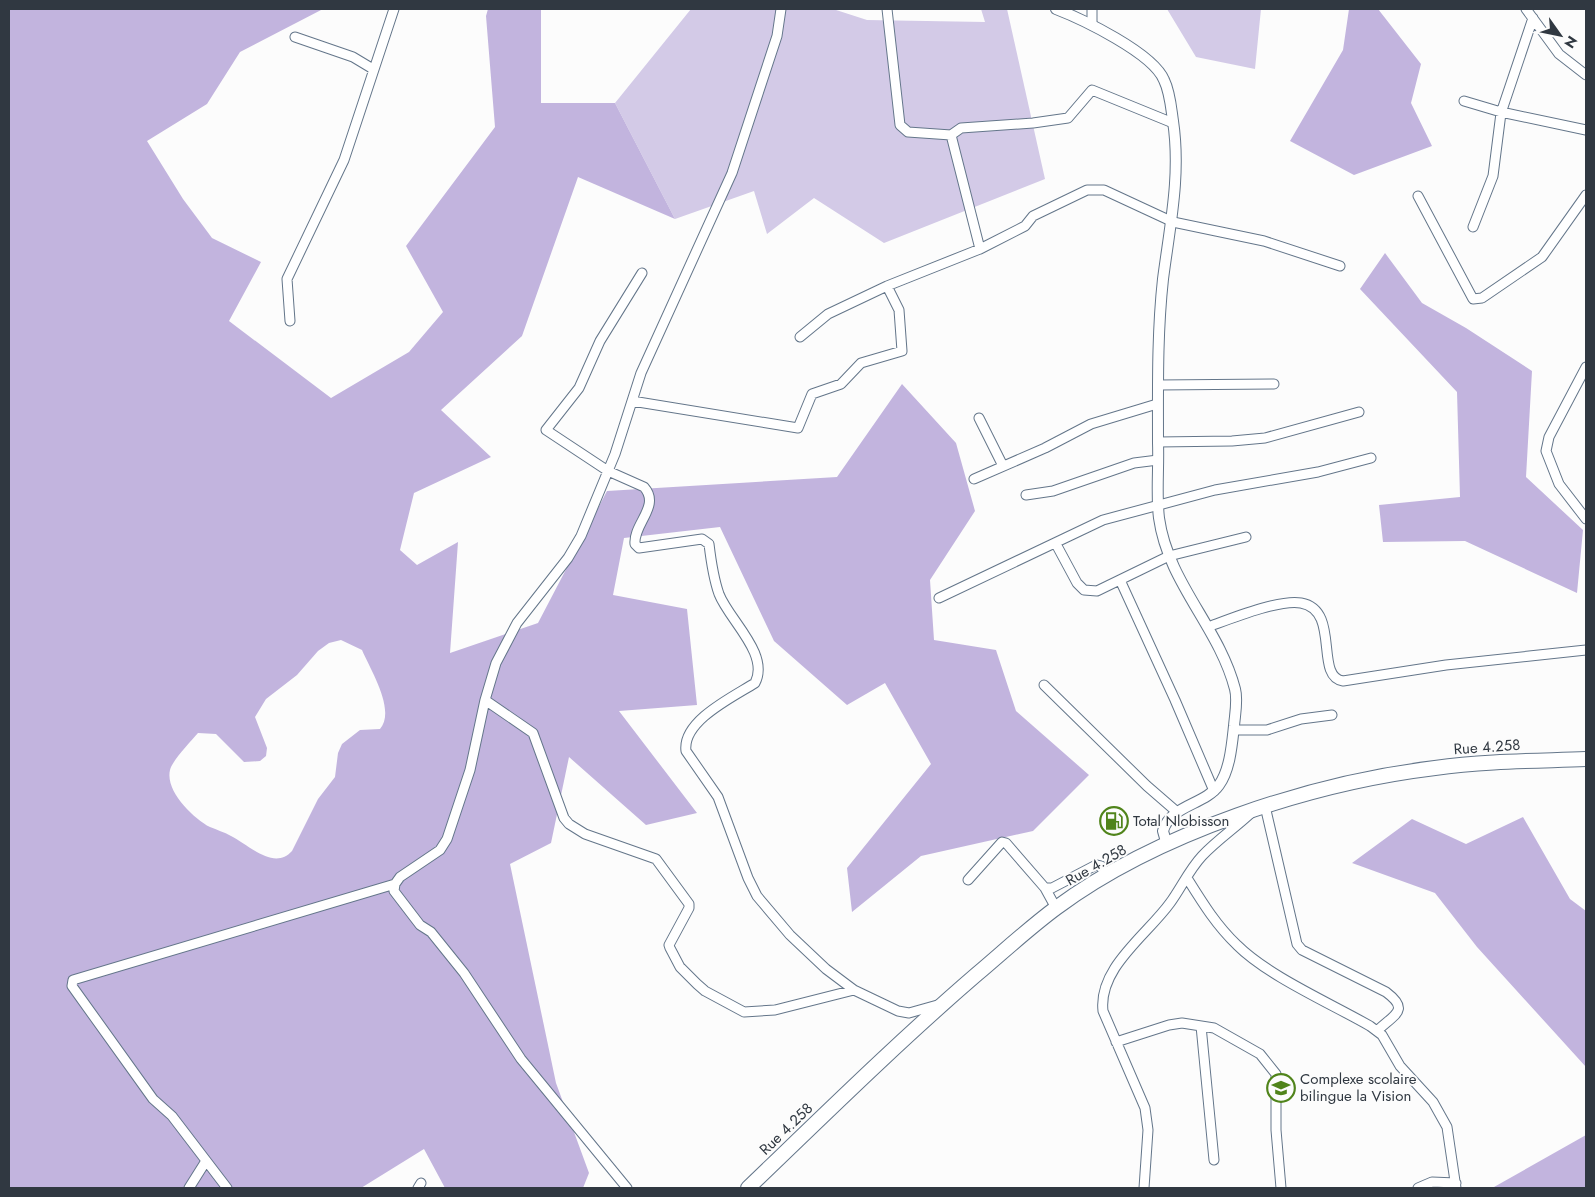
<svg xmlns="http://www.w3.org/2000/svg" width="1595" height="1197" font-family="Jost,sans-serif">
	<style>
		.green { fill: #d3cae7 }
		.forest { fill: #c2b4de; fill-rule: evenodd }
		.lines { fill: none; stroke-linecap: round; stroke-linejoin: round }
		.minor-casing { stroke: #64768a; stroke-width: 11 }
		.tertiary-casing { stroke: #64768a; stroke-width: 12 }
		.trunk-casing { stroke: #64768a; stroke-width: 16 }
		.minor { stroke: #fff; stroke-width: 9 }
		.tertiary { stroke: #fff; stroke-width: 10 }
		.trunk { stroke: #fff; stroke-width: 14 }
		.labels { text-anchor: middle; stroke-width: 4; stroke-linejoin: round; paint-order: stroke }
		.street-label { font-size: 15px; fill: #303841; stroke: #fcfcfc }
		.poi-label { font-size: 15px; fill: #303841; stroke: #fcfcfc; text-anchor: start }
	</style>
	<rect width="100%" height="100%" fill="#fcfcfc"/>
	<!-- green -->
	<path class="green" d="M691 9H833L867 20 985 22 981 9H1007L1045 179 884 243 814 198 767 234 754 191 675 219 615 103Z
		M1167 9H1261L1255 69 1196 57Z"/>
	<!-- forest -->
	<path class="forest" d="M9 9H323L240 52 207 104 147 141 183 199 212 238 261 262 229 321 331 398 409 352 443 312 406 246 495 127 486 16 488 9H541V103H615L675 219 578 177 522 336 441 410 491 457 414 493 400 550 417 565 458 542 450 653 538 623 607 491 837 477 902 384 956 443 975 511 930 580 934 640 996 650 1016 711 1089 775 1033 831 921 856 852 912 847 868 931 764 885 683 847 705 774 641 720 527 624 538 613 595 687 609 697 705 619 711 697 813 646 825 569 757 551 843 510 864 556 1083 589 1173 583 1188H445L424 1149 361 1188H9ZM341 640 362 650C371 671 396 710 380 729L360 730 342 744 338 753 335 777 318 799 292 851C274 871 249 845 231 836 224 832 217 830 210 827 193 818 165 791 170 770 172 761 191 741 198 733L216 734 244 762 260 761 266 756 267 748 255 717 266 699 297 675 318 651 329 643Z
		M1349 9H1378L1421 64 1411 103 1432 146 1354 175 1290 141 1343 50Z
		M1385 253 1422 303 1466 328 1532 371 1526 477 1583 530 1577 593 1465 541 1383 542 1379 505 1460 497 1457 392 1360 289Z
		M1523 817 1570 899 1586 911V1067L1477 947 1435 893 1352 863 1412 819 1466 844Z
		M1586 1135V1188H1494V1187Z"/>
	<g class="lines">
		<defs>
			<path id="minor" d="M1092 9V25
				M1526 9 1559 54 1586 75
				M295 37 353 57 373 69
				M1464 101 1501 112 1586 130
				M951 135 961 128 1033 123 1068 118 1092 90 1173 123
				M1418 196 1473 299 1482 298 1542 257 1586 195
				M1473 227 1493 176 1501 113 1533 18
				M980 249 1025 226 1033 216 1087 190H1104L1173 222 1264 241 1340 266
				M642 273 600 341 579 388 546 430 608 471 644 487C661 506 633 524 635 544L639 548 702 539 709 544C711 561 713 577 719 594 729 620 770 654 755 683 733 697 682 721 686 751L718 797 748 878 757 896 790 935 826 969 854 990 898 1011 909 1013 941 1004
				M290 321 287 279 344 160 394 9
				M800 337 828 314 887 286 980 249 951 135 908 132 900 125 887 9
				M1586 367 1549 437 1546 451 1559 484 1586 519
				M1158 385 1274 384
				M632 401 798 428 812 394 841 384 861 363 902 351 899 310 887 286
				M979 418 1003 466
				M1158 442 1232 441 1265 438 1359 412
				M974 479 1045 448 1091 424 1157 404
				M1026 495 1053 491 1134 463 1158 460
				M1056 544 1077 583 1084 590 1097 591 1169 556 1246 537
				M1120 580 1175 700 1214 791
				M939 598 1103 520 1215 490 1318 472 1371 458
				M1208 627C1230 619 1279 599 1301 603 1341 610 1314 677 1343 681L1446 665 1586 650
				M1044 685 1147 786 1177 812
				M485 700 533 733 564 818 569 824 585 834 656 859 689 904V908L669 945 670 948 680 967 697 984 705 991 744 1012 775 1010 854 990
				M1234 730H1267L1301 719 1332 715
				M1265 806 1297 944 1302 950 1386 992C1410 1010 1395 1014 1378 1030
				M1187 878C1202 902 1216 925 1237 945 1268 976 1330 1003 1370 1026L1382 1035 1400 1066 1433 1102 1447 1127 1456 1188
				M968 880 1002 842 1006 843 1045 888H1052L1096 865 1101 866 1106 876
				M1045 888 1056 908
				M1201 1026 1214 1160
				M1116 1042 1169 1025 1182 1023 1214 1028 1260 1054 1276 1074V1130L1281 1188
				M189 1188 206 1161
				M227 1188 172 1116 153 1099 72 986 73 980 395 884
				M418 1188 421 1183
				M627 1188 521 1059 464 973 431 932 420 925 394 891 395 884 400 877 440 850 447 839 470 770 485 700 496 663 517 623 568 558 581 536 615 454 641 373 732 173 777 36 781 9
				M1144 1188 1148 1130 1145 1108 1103 1011C1098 968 1147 935 1170 903 1181 888 1189 870 1202 856 1217 840 1235 828 1251 813
				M1418 1188 1432 1182 1456 1183"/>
			<path id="tertiary" d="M1056 9C1082 19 1153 53 1164 80 1170 92 1171 107 1173 121 1181 175 1170 225 1163 279 1157 334 1158 389 1158 443 1159 468 1156 494 1159 518 1168 583 1219 627 1235 689 1238 700 1235 714 1234 726 1232 744 1230 770 1219 785 1205 805 1170 805 1163 831L1167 845"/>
			<path id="trunk" d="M748 1188C823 1116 898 1042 977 974 1003 952 1029 928 1056 908 1157 833 1311 783 1435 768 1485 761 1536 761 1586 759"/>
		</defs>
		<!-- minor casing -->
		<use href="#minor" class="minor-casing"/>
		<!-- tertiary casing -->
		<use href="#tertiary" class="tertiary-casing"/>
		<!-- trunk casing -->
		<use href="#trunk" class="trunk-casing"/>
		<!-- minor -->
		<use href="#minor" class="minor"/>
		<!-- tertiary -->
		<use href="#tertiary" class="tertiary"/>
		<!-- trunk -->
		<use href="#trunk" class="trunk"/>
	</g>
	<!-- icons -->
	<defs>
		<symbol id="fuel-ring" viewBox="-11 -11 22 22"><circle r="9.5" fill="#fcfcfc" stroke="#50841b" stroke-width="1.5"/><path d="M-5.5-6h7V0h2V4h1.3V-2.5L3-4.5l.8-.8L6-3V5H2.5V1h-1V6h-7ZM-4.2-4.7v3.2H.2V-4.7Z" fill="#50841b"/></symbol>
		<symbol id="school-ring" viewBox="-11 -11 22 22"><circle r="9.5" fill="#fcfcfc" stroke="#50841b" stroke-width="1.5"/><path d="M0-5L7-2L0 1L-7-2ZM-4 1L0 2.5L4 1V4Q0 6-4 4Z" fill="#50841b"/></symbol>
	</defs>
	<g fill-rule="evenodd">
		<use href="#fuel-ring" x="1098" y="805" width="32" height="32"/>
		<use href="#school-ring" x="1265" y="1072" width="32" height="32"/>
	</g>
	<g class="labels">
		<!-- street labels -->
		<g class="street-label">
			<text transform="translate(1487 747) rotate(-4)" y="5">Rue 4.258</text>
			<text transform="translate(1096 865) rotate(-30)" y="5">Rue 4.258</text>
			<text transform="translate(786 1129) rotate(-44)" y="5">Rue 4.258</text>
		</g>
		<!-- poi labels -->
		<g class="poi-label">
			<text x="1133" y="826">Total Nlobisson</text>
			<text x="1300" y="1084">Complexe scolaire<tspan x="1300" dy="17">bilingue la Vision</tspan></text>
		</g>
	</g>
	<!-- border -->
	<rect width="1595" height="1197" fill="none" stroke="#303841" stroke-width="20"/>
	<!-- north arrow -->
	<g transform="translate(1560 35) rotate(123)" stroke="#fcfcfc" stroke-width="4" paint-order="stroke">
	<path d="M0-4L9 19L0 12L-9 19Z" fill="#303841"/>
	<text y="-8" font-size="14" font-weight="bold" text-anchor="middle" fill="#303841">N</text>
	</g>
</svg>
